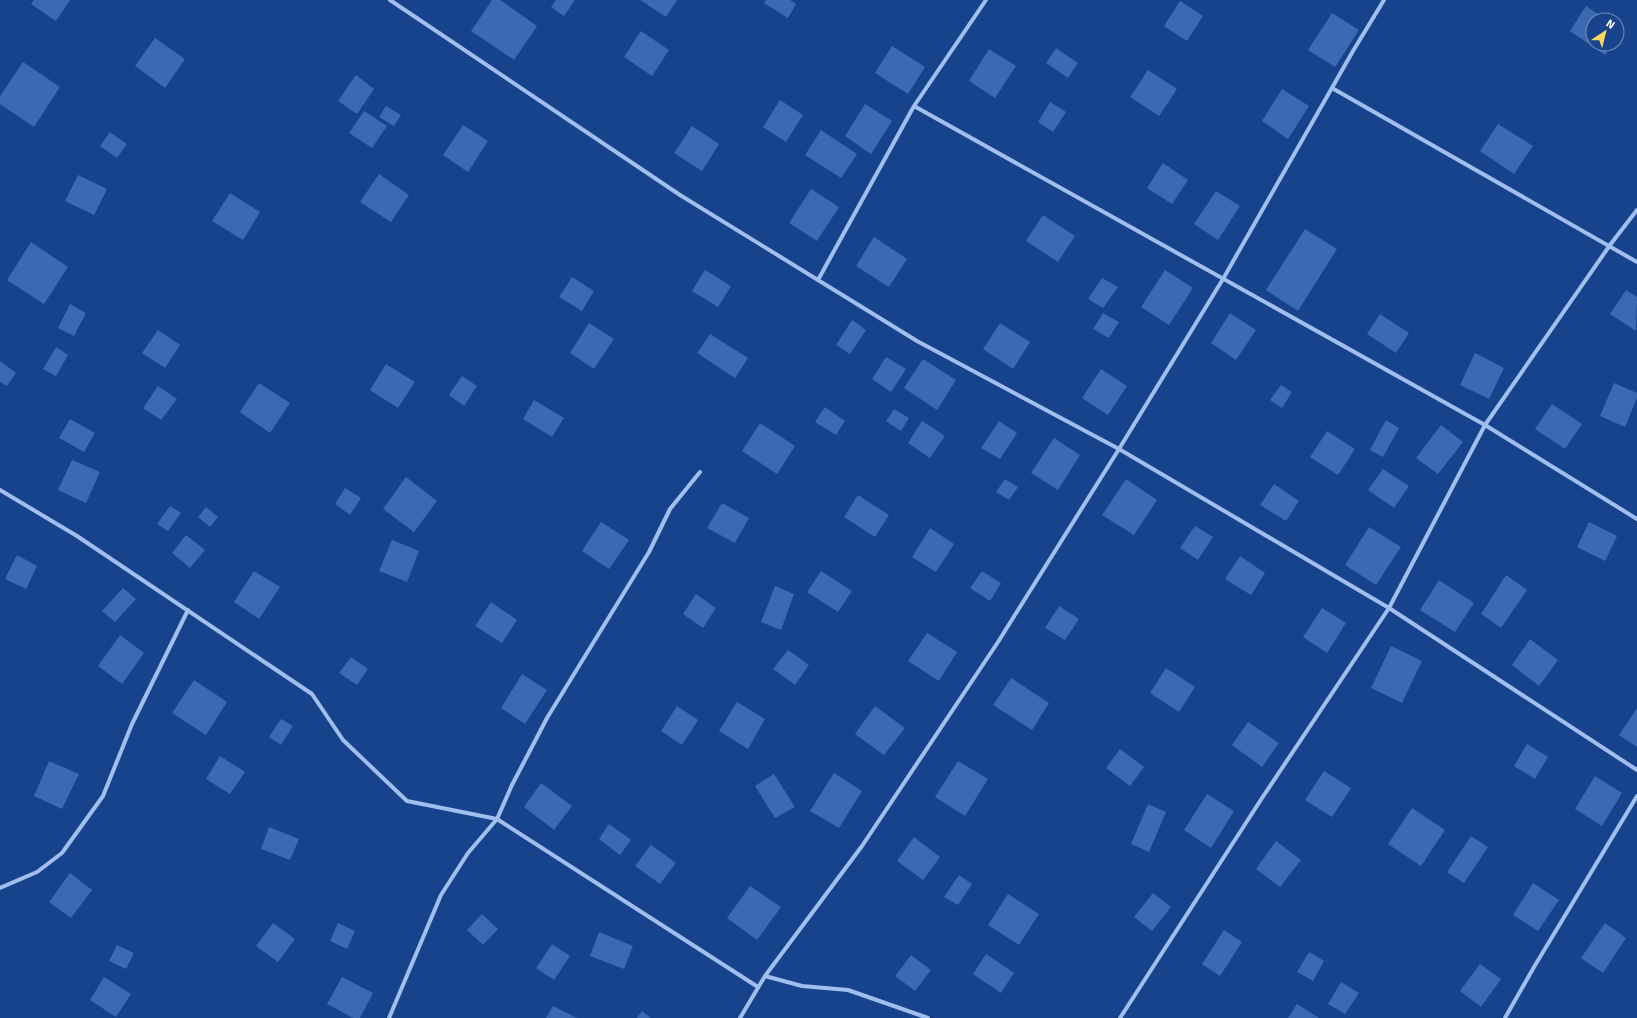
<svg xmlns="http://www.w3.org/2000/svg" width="1637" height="1018" font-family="Signika,sans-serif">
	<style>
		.building { fill: #3b6ab2 }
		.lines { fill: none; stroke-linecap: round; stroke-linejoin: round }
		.street { stroke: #a0bfef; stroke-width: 4 }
	</style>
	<rect width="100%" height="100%" fill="#16438b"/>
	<!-- building -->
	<path class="building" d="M34 0H70L56 21 31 4Z
		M492 0H500L537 26 514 60 471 31Z
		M556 0H575L564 16 551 7Z
		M640 0H677L666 17Z
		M766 0H790L796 4 788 18 764 3Z
		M1180 1 1203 16 1187 41 1164 26Z
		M1586 6 1607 20H1593V44H1612L1605 55 1570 31Z
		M1332 13 1359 30 1335 67 1308 50Z
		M641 31 669 50 652 76 624 57Z
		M155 38 185 59 165 88 135 66Z
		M892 46 925 67 908 94 875 73Z
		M1056 48 1078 63 1068 78 1046 63Z
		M989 49 1016 66 995 98 969 81Z
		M23 62 60 87 34 127 0 104V96Z
		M1148 70 1177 89 1159 116 1130 97Z
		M356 75 374 89 357 114 338 101Z
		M1282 89 1309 106 1288 139 1262 121Z
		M780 100 803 115 786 142 763 127Z
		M1050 102 1066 112 1053 132 1038 122Z
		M865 104 892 121 871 154 845 136Z
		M386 106 401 115 394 126 379 117Z
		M364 111 387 126 372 148 349 133Z
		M1498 124 1533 146 1514 174 1480 151Z
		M463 125 488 141 468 172 443 155Z
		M692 126 719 144 702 171 674 153Z
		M821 130 857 154 841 178 805 155Z
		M110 132 127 144 117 158 100 146Z
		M1163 163 1188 180 1172 204 1147 188Z
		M379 174 409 195 391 222 360 202Z
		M78 175 107 189 94 215 65 201Z
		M811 189 839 207 817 241 789 223Z
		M1216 191 1240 206 1218 240 1194 224Z
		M230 193 260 212 243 240 212 221Z
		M1043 215 1075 236 1058 262 1026 241Z
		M1305 229 1337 249 1298 311 1266 290Z
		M874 237 907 259 889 287 856 266Z
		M31 242 68 267 44 304 7 280Z
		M705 270 731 286 718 307 692 291Z
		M1165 270 1193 288 1169 325 1141 307Z
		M572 277 594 291 582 311 559 297Z
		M1102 278 1118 287 1103 308 1088 299Z
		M1626 290 1637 297 1636 331 1610 314Z
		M70 304 86 313 74 336 58 328Z
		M1103 313 1119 322 1109 338 1093 329Z
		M1230 313 1256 330 1236 360 1211 343Z
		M1380 314 1409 333 1396 353 1367 334Z
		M852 320 866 330 850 354 836 345Z
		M589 323 614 339 594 369 570 353Z
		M1000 323 1030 342 1013 369 983 349Z
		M158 330 180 345 165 368 142 353Z
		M710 334 748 358 735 378 697 353Z
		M56 347 68 355 56 376 43 369Z
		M1475 353 1504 368 1489 399 1460 385Z
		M886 357 906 369 891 392 872 379Z
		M923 359 956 380 937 410 904 388Z
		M0 361 16 373 7 386 0 382Z
		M386 364 415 382 398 408 370 390Z
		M1101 369 1127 386 1108 415 1082 398Z
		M462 376 477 386 464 406 449 395Z
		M259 383 290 403 270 433 240 412Z
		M1614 383 1637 393V398L1625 427 1600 416Z
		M1281 385 1292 392 1282 408 1270 400Z
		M158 386 177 399 161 420 143 408Z
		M534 400 564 418 552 437 523 419Z
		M1552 404 1582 424 1565 449 1535 429Z
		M825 407 845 421 836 435 815 422Z
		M894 409 909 418 901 431 886 421Z
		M70 419 95 433 84 452 59 438Z
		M1386 420 1399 428 1383 457 1370 450Z
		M922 421 945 436 930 458 908 443Z
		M999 421 1017 433 1000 459 981 448Z
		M760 423 795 446 777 474 742 451Z
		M1441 425 1463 442 1438 474 1416 458Z
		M1327 431 1355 449 1338 475 1310 457Z
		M1054 438 1080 455 1058 490 1031 473Z
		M72 460 100 472 86 503 58 490Z
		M1383 469 1409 486 1394 508 1368 490Z
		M406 477 437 501 414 532 383 509Z
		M1005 479 1018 487 1009 500 996 492Z
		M1126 479 1157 500 1134 535 1102 515Z
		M1274 484 1299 501 1286 521 1260 505Z
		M345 488 361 498 350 515 335 504Z
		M858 495 889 515 875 537 844 517Z
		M722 503 749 518 735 543 707 528Z
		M170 506 181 513 168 531 157 524Z
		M206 507 218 517 210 527 198 517Z
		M601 522 629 540 609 569 582 551Z
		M1589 522 1617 536 1605 561 1577 547Z
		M1195 526 1213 537 1198 560 1180 548Z
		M1369 527 1401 547 1376 585 1345 565Z
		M930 528 954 544 936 572 912 557Z
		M186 535 205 550 190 568 172 553Z
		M392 540 419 551 407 582 379 571Z
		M17 555 37 566 26 589 5 579Z
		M1240 556 1265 573 1251 595 1225 579Z
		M254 571 280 587 259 619 234 602Z
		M821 571 852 591 838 612 807 592Z
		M982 571 1001 583 990 601 970 588Z
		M1506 575 1527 590 1501 628 1481 614Z
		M1439 580 1474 603 1455 632 1420 610Z
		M775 586 794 594 781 630 761 622Z
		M123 588 136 599 115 622 102 611Z
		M696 594 716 608 703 628 683 614Z
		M491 602 517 620 502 643 475 626Z
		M1059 606 1079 619 1065 640 1045 628Z
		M1322 608 1346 623 1327 653 1303 637Z
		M927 633 957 652 939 681 908 661Z
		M120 635 144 653 122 684 98 666Z
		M1530 639 1558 660 1539 686 1512 665Z
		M1391 646 1422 661 1402 703 1371 688Z
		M788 650 809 665 795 685 773 669Z
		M351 657 368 669 357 685 339 673Z
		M1166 668 1195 687 1179 712 1150 693Z
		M522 674 547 690 525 724 501 708Z
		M1011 678 1049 703 1032 730 993 705Z
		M194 680 227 702 206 735 172 713Z
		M737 702 765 719 748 749 719 731Z
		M677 706 698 720 682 745 661 731Z
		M875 706 905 728 884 755 855 734Z
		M1637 708V747L1619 735Z
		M281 719 293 726 281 745 269 737Z
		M1248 722 1279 743 1262 767 1232 745Z
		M1527 744 1548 757 1535 779 1514 766Z
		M1120 749 1144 767 1130 786 1106 768Z
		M220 756 245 772 230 794 206 779Z
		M49 761 79 774 62 809 34 796Z
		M958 761 988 779 965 816 935 797Z
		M1324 771 1351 788 1332 817 1305 800Z
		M834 773 862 791 839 828 810 811Z
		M774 774 795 807 775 818 755 786Z
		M1595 776 1622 793 1602 826 1575 809Z
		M541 783 572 806 554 830 524 807Z
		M1207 794 1234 811 1211 848 1184 830Z
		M1148 804 1166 812 1149 852 1131 844Z
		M1412 808 1445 830 1421 866 1388 844Z
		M609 824 631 840 620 855 599 839Z
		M269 827 299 839 290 860 261 849Z
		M1471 836 1488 847 1464 883 1447 872Z
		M914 837 940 857 923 880 897 861Z
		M1276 841 1301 860 1280 887 1256 869Z
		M651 845 676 863 660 884 635 866Z
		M70 873 92 890 71 918 49 902Z
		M959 875 972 884 958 905 944 897Z
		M1533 883 1559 900 1538 931 1513 915Z
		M750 886 781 907 757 940 727 918Z
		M1153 893 1171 907 1152 931 1134 917Z
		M1008 894 1039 914 1019 945 988 925Z
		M482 914 498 929 483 945 467 930Z
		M273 923 295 939 278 962 256 946Z
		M338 923 355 931 347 949 330 941Z
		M1605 923 1626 938 1603 973 1581 958Z
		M1224 930 1242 942 1220 976 1202 964Z
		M599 932 633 946 624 969 590 956Z
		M552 944 570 956 554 980 536 968Z
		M117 945 134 953 126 969 109 961Z
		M1309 952 1324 961 1313 981 1297 972Z
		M986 954 1014 973 1001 993 973 974Z
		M911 955 931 970 915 991 895 976Z
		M1480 964 1501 979 1481 1007 1460 991Z
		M104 977 131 994 116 1017 90 1000Z
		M342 977 373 993 360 1018H353L327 1004Z
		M1341 982 1359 993 1345 1014 1328 1004Z
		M1297 1004 1319 1018H1288Z
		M553 1006 577 1018H546Z
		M642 1011 651 1018H637Z"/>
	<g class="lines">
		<!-- street -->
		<path class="street" d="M390 0 680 195 917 341 1119 449 1389 608 1637 770
			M1332 88 1637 262
			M914 106 1485 425 1637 519
			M818 280 914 106 986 0
			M0 490 77 536 312 694 343 740 407 801 497 819 758 987
			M0 888 37 872 62 853 103 796 132 724 188 610
			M765 976 802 986 848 990 928 1018
			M389 1018 441 895 468 853 497 819 512 785 547 718 649 552 670 509 700 472
			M740 1018 765 976 862 846 998 642 1119 449 1223 279 1353 51 1384 0
			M1120 1018 1262 798 1389 608 1485 425 1610 245 1637 210
			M1505 1018 1534 967 1637 796"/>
	</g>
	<!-- north arrow -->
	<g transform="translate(1605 32) rotate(35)"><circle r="19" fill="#16438b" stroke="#738eb9"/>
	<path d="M0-3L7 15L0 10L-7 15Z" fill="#ffd85d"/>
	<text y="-6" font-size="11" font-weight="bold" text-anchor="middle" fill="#ffffff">N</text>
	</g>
</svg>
